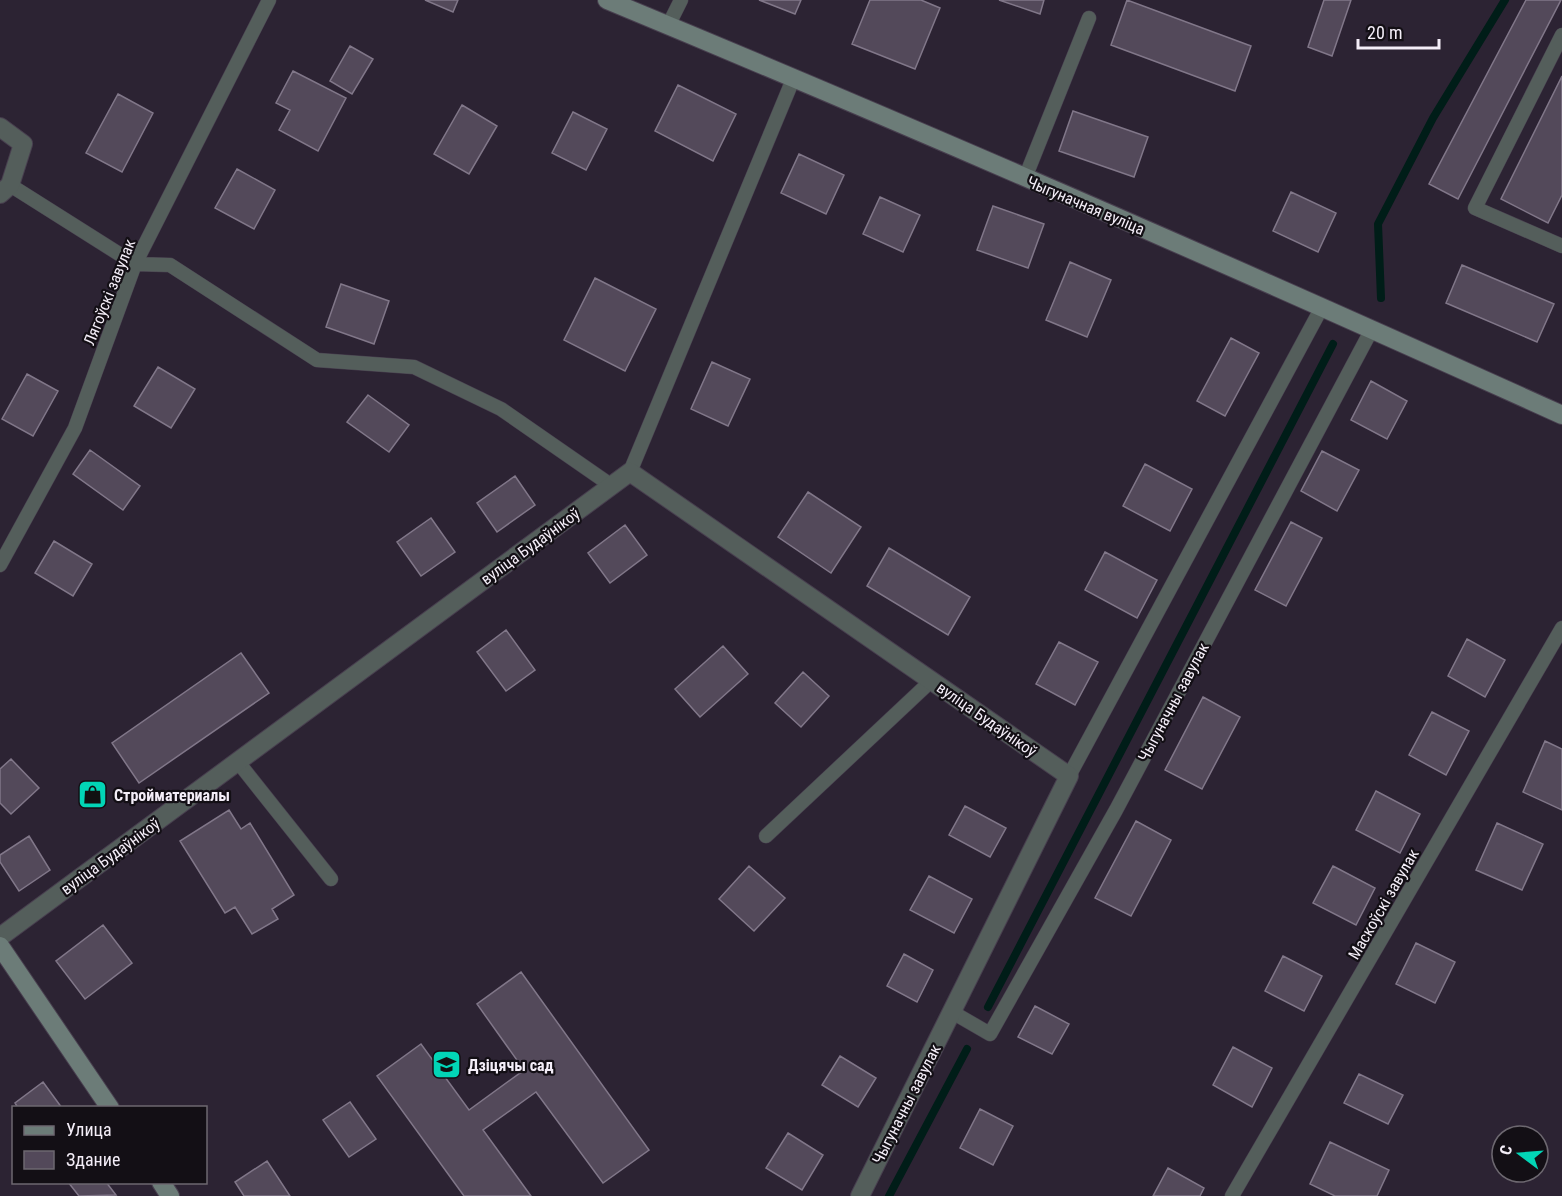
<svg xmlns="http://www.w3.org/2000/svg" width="1562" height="1196" font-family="'Roboto Condensed',sans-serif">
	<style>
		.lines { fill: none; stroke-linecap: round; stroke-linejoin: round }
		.stream { stroke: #001d18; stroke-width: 8 }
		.building { fill: #53495a; stroke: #817789; stroke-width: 1.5 }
		.lane-casing { stroke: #483f4f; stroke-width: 15 }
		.street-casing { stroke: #483f4f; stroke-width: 20 }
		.secondary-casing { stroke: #483f4f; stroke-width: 20 }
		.lane { stroke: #545e5b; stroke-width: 14 }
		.street { stroke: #545e5b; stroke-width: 18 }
		.secondary { stroke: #6c7c78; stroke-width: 18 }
		.labels { text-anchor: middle; stroke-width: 4.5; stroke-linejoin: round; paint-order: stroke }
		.street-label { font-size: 16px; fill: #f4eef8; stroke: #130f15 }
		.poi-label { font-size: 16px; font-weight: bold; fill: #f4eef8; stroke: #130f15; text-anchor: start }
	</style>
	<rect width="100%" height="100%" fill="#2c2333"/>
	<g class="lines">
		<!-- stream -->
		<path class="stream" d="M1381 298 1378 224 1433 118 1505 0
			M988 1007 1333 344
			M889 1196 967 1049"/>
	</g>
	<!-- building -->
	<path class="building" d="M425 0H458L453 12Z
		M759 0H801L795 14Z
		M870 0H921L940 8 915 69 852 44Z
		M999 0H1044L1040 14Z
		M1127 0 1251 46 1235 91 1111 45Z
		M1324 0H1351L1332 56 1308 47Z
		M1526 0H1561L1458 199 1429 184Z
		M350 46 373 59 352 94 330 81Z
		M293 71 346 98 318 151 279 130 290 110 276 103Z
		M1562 76V195L1548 223 1501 199Z
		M678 85 736 114 713 161 655 131Z
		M118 94 153 113 122 172 86 153Z
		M462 105 497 126 469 174 434 154Z
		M1073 111 1148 137 1134 177 1059 151Z
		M573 112 607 129 586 170 552 153Z
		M799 154 844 175 826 214 781 193Z
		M237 169 275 190 254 229 215 208Z
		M1291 192 1336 213 1318 252 1273 231Z
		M880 197 920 215 903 252 863 234Z
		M993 206 1044 224 1028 268 977 250Z
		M1070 262 1111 280 1087 337 1046 320Z
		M1462 265 1554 304 1537 342 1446 303Z
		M595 278 656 309 625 371 564 340Z
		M341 284 389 301 374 344 326 327Z
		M1231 338 1259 353 1225 416 1197 401Z
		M712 362 750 379 728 426 691 409Z
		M158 367 195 389 171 428 134 406Z
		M27 374 58 391 33 436 2 419Z
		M1371 381 1407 401 1387 439 1351 420Z
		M368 395 409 425 389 452 347 422Z
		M90 450 140 486 123 510 73 474Z
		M1322 451 1359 470 1337 511 1301 491Z
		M1145 464 1192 489 1170 531 1123 506Z
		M515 476 535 505 497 532 477 503Z
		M808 492 861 527 831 573 778 537Z
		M431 518 455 552 421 576 397 542Z
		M1291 522 1322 538 1286 606 1255 590Z
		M625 525 647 555 610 583 588 553Z
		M54 541 92 564 73 596 35 573Z
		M889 548 970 597 948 635 867 586Z
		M1105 552 1157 580 1137 618 1085 590Z
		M506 630 535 670 506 691 477 652Z
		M1467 639 1505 660 1485 697 1448 676Z
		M1059 642 1098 662 1075 705 1036 684Z
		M723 646 748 674 700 717 675 689Z
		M241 653 269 693 139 783 112 743Z
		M803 672 829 696 801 727 775 703Z
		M1203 697 1240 717 1202 789 1165 770Z
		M1432 712 1469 731 1446 775 1409 755Z
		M1545 741 1562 749V810L1523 792Z
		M11 759 39 788 11 814 0 803V769Z
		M1376 791 1420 814 1400 853 1356 830Z
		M965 806 1006 828 990 857 949 835Z
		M229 810 241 829 250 823 294 895 272 909 278 919 252 934 235 907 225 913 180 841Z
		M1136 821 1171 840 1131 916 1095 898Z
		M1497 823 1543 844 1522 890 1476 870Z
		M29 836 50 870 19 891 0 862V855Z
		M749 866 785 898 754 931 719 899Z
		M1333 866 1375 888 1356 925 1313 903Z
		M929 876 972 899 954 933 910 910Z
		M103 925 132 963 85 999 56 961Z
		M1416 943 1455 962 1435 1003 1396 984Z
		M904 954 933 970 917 1002 887 986Z
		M1283 956 1322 976 1304 1011 1265 991Z
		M521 972 649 1150 603 1183 536 1092 483 1130 531 1196H464L377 1076 421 1044 469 1110 524 1070 477 1004Z
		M1035 1006 1069 1024 1052 1054 1018 1037Z
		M1233 1047 1272 1068 1252 1107 1213 1085Z
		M840 1056 876 1078 858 1107 822 1085Z
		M1359 1074 1403 1095 1388 1124 1344 1103Z
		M43 1082 62 1108H18L15 1103Z
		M350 1102 376 1139 349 1157 323 1120Z
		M980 1109 1013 1126 993 1165 960 1148Z
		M788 1133 823 1155 802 1190 766 1168Z
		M1330 1142 1389 1170 1377 1196H1335L1310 1184Z
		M267 1161 290 1196H244L235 1182Z
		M1168 1168 1204 1188 1200 1196H1153Z
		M68 1182H106L116 1195 79 1196Z"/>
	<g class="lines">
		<defs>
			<path id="lane" d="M668 26 681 0
				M1562 35 1475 208 1562 246
				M1025 178 1089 18
				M10 185 135 264 170 265 317 360 414 367 501 409 612 486
				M630 472 794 77
				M0 565 75 428 135 264 269 0
				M238 762 331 879
				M1069 776 1322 307
				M766 836 931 681
				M952 1012 990 1034 1116 810 1372 329
				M1232 1196 1562 628"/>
			<path id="street" d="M0 127 23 144 10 185 0 194
				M0 937 630 472 1069 776 860 1196"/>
			<path id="secondary" d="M607 0C928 133 1246 272 1562 415
				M0 946 110 1108
				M161 1182 170 1196"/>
		</defs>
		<!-- lane casing -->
		<use href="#lane" class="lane-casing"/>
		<!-- street casing -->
		<use href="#street" class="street-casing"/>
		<!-- secondary casing -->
		<use href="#secondary" class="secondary-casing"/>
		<!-- lane -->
		<use href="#lane" class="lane"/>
		<!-- street -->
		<use href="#street" class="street"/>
		<!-- secondary -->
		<use href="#secondary" class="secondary"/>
	</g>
	<!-- icons -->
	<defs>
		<symbol id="shop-square" viewBox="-11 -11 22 22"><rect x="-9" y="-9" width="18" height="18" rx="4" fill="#02d5b6" stroke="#130f15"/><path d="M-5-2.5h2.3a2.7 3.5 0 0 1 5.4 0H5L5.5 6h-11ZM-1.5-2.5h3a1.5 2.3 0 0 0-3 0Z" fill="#111"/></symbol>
		<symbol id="school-square" viewBox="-11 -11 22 22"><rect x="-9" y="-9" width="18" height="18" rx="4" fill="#02d5b6" stroke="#130f15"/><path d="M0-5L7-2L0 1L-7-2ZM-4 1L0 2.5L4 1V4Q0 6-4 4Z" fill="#111"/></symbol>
	</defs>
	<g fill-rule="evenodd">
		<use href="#shop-square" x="76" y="778" width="33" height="33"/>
		<use href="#school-square" x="430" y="1048" width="33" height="33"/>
	</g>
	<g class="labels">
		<!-- street labels -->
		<g class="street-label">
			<text transform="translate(1086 205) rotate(23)" y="6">Чыгуначная вуліца</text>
			<text transform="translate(109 292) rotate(-68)" y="6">Лягоўскі завулак</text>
			<text transform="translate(530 546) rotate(-36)" y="6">вуліца Будаўнікоў</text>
			<text transform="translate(1173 702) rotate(-62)" y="6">Чыгуначны завулак</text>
			<text transform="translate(987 719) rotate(35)" y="6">вуліца Будаўнікоў</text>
			<text transform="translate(110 856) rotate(-36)" y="6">вуліца Будаўнікоў</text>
			<text transform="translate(1383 904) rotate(-60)" y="6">Маскоўскі завулак</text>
			<text transform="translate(906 1104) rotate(-63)" y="6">Чыгуначны завулак</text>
		</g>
		<!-- poi labels -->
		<g class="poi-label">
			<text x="114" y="801">Стройматериалы</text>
			<text x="468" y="1071">Дзіцячы сад</text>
		</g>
	</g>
	<!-- legend -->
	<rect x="12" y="1106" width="195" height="78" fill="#130f15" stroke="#6d6870" stroke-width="1.5"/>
	<rect x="24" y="1126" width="30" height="9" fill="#6c7c78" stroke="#6d6870" stroke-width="1.5"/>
	<text x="66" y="1136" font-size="18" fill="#f4eef8">Улица</text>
	<rect x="24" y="1151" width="30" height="18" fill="#53495a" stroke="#6d6870" stroke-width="1.5"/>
	<text x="66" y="1166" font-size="18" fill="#f4eef8">Здание</text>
	<!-- north arrow -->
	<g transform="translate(1520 1154) rotate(286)"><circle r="28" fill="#130f15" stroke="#6d6870" stroke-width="1.5"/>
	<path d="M0-4.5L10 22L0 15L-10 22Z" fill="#02d5b6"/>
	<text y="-9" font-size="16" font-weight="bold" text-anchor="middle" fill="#f4eef8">С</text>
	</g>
	<!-- scale -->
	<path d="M1358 39v9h81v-9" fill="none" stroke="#f4eef8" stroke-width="3"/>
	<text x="1367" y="39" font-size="18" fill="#f4eef8" stroke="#130f15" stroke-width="4.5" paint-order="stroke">20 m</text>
</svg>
